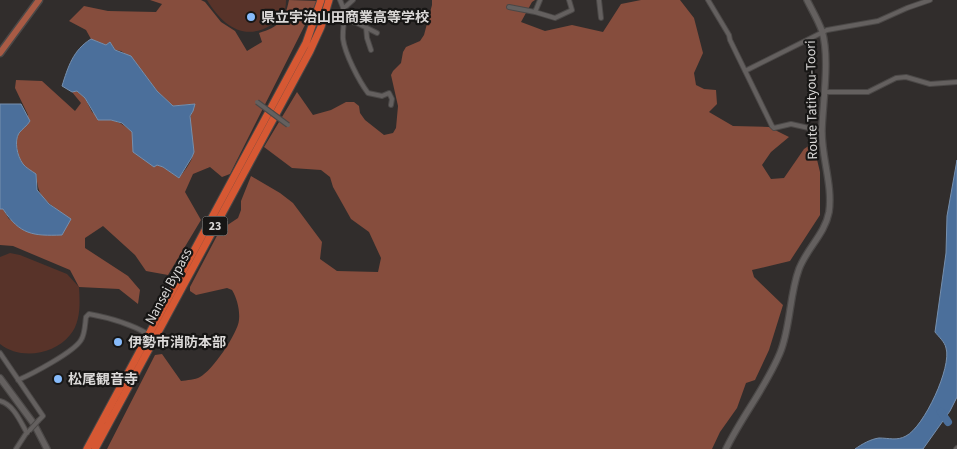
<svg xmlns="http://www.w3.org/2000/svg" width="957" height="449" font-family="'Source Sans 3','Noto Sans JP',sans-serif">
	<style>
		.green { fill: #583329 }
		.forest { fill: #864d3d }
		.water { fill: #4b6f9b; stroke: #768fad }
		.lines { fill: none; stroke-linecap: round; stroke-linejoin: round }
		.river { stroke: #4b6f9b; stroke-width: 8 }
		.street-casing { stroke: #4b4847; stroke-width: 6 }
		.secondary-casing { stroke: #4b4847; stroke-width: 8 }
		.primary-casing { stroke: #4b4847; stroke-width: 9 }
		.highway-casing { stroke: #4b4847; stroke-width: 9 }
		.street { stroke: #64605f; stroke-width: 4 }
		.secondary { stroke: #64605f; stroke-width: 5.5 }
		.primary { stroke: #a85b45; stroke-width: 6 }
		.highway { stroke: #d65833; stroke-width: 7 }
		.street-bridge-casing { stroke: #4b4847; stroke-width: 6; stroke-linecap: butt }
		.street-bridge { stroke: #64605f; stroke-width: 4 }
		.poi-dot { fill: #87bbfb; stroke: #171615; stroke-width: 2 }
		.labels { text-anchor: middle; stroke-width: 4.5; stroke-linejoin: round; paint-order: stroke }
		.shield { fill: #171615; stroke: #a09e9e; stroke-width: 1 }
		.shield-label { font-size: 12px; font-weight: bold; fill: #dbd9d8 }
		.poi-label { font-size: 14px; font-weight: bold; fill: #dbd9d8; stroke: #171615; text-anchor: start }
		.street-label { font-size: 14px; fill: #dbd9d8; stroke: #171615 }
	</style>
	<rect width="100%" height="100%" fill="#312d2c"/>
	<!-- green -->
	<path class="green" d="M207 0H286C286 13 282 19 271 25 244 42 222 25 207 0Z
		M10 253 20 255 67 274 79 287C80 303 81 322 70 335 54 355 20 360 0 344V257Z"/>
	<!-- forest -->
	<path class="forest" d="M150 0H201L205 2 221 22 235 31 247 51 262 42 259 33C279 27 285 20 289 0L317 1 230 174 222 177 210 167 193 174 185 192 201 220 168 275 146 271 135 255 103 226 85 238V248L128 276 140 290 138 304 119 289 79 287 70 270 13 246 0 245V209H3L9 219 40 235H62L60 212C42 197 39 199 36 174 32 171 26 169 23 165 18 157 14 142 19 133 23 127 25 123 28 115L15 88 16 80 42 81 75 111 81 103 72 92 77 91 85 98 92 112 103 120C115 119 123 124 132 132L134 152 157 165 163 167 179 178C184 171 192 162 193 154 195 140 185 123 193 111L192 104 173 106 157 91 133 59 121 51 115 50 110 42 106 45 91 39 86 30 69 21 84 6 108 11 156 12 162 4Z
		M432 0H535L532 2 521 22 545 31 572 25 603 32 621 4 641 0H680L694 18 703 53 694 73 696 85 704 89 716 90 717 104 709 112 733 126 769 127 789 137 771 152 762 165 771 179 784 178 804 149 813 143 820 172V215L790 261 752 270 754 277 783 305 769 350 755 380 746 383 737 408 720 432 712 449H107L155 355 162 354 181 381C187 380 195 380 200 377 212 371 238 333 239 320 240 310 237 298 232 290L227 288 196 295 190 291V287L220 230 238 218 241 210V201L251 176 280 193 293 203 322 242 320 259 337 271 378 272 381 258 369 232 351 219 333 187 330 177 321 170 292 168 264 147 297 92 313 115 331 110 346 102H354L359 106 360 113 365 120 384 135 393 133 396 128 398 106 391 75 393 71 401 63 403 52 406 47 420 41 424 35 432 5Z"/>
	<!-- water -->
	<path class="water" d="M91 39 106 45 110 42 115 50 131 56 157 91 173 106 195 104 193 111 190 116 194 152 192 157 179 178 163 167 157 165 154 167 133 152 132 132 122 123 111 120H98L85 98 77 91 72 92 62 86C68 67 73 50 91 39Z
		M0 104H21L30 121C27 126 23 128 19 133 14 141 17 156 23 164 26 168 32 171 36 174L37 190 49 204 71 219 62 235C33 236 20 235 3 209H0Z
		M957 160V397L950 411 923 449H855C862 444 871 439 879 438 889 438 897 441 906 436 924 427 952 367 946 348 945 342 938 336 935 332L946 253 947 216Z"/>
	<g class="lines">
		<!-- river -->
		<path class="river" d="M941 412 948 422"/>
		<defs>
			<path id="street" d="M340 0C348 16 342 23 343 39 345 54 359 81 368 93L382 96 389 93 392 99 391 105
				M599 0 601 18
				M708 0 729 35 730 40 772 126 774 128 791 124 822 131
				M509 7 535 12 540 0
				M344 8 353 0
				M535 12 555 18 572 10 569 0
				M346 20 359 24 377 33
				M366 27 367 38 371 50
				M745 71 827 30 878 21 907 8 930 0
				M824 92H868L896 78 906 77 930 84 957 82
				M0 353 43 416 39 420
				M18 380C32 374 74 352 81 340 85 334 85 324 86 317L89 314C111 318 129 323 148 334
				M0 401C14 405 20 421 27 433
				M16 449 27 432
				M956 449 957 448"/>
			<path id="secondary" d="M0 378 34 424 47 449
				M726 449C742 416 766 387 780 353 791 326 789 296 799 269 807 248 825 234 829 212 833 185 821 156 822 129 823 101 830 57 822 31 818 20 812 10 807 0"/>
			<path id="primary" d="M0 53 39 0"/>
			<path id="highway" d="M87 449 306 43 321 0
				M95 449 310 51 321 27 329 0"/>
		</defs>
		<!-- street casing -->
		<use href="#street" class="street-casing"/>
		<!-- secondary casing -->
		<use href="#secondary" class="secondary-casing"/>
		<!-- primary casing -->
		<use href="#primary" class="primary-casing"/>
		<!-- highway casing -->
		<use href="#highway" class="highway-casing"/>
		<!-- street -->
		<use href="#street" class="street"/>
		<!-- secondary -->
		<use href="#secondary" class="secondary"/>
		<!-- primary -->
		<use href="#primary" class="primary"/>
		<!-- highway -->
		<use href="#highway" class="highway"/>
		<defs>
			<path id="street-bridge" d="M257 102 288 125
				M29 431 39 420"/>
		</defs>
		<!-- street-bridge casing -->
		<use href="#street-bridge" class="street-bridge-casing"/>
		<!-- street-bridge -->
		<use href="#street-bridge" class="street-bridge"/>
	</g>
	<!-- markers -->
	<g class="poi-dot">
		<circle cx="251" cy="17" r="5"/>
		<circle cx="118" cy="342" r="5"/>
		<circle cx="58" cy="379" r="5"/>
	</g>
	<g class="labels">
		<!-- shield labels -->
		<rect class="shield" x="202.5" y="216.5" width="25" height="19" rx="4"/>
		<g class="shield-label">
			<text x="215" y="230">23</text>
		</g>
		<!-- poi labels -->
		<g class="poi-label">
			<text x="261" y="22">県立宇治山田商業高等学校</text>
			<text x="128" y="347">伊勢市消防本部</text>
			<text x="68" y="384">松尾観音寺</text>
		</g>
		<!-- street labels -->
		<g class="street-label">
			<text transform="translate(811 100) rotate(-91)" y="5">Route Tatityou-Toori</text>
			<text transform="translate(168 286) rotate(-62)" y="5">Nansei Bypass</text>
		</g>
	</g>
</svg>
